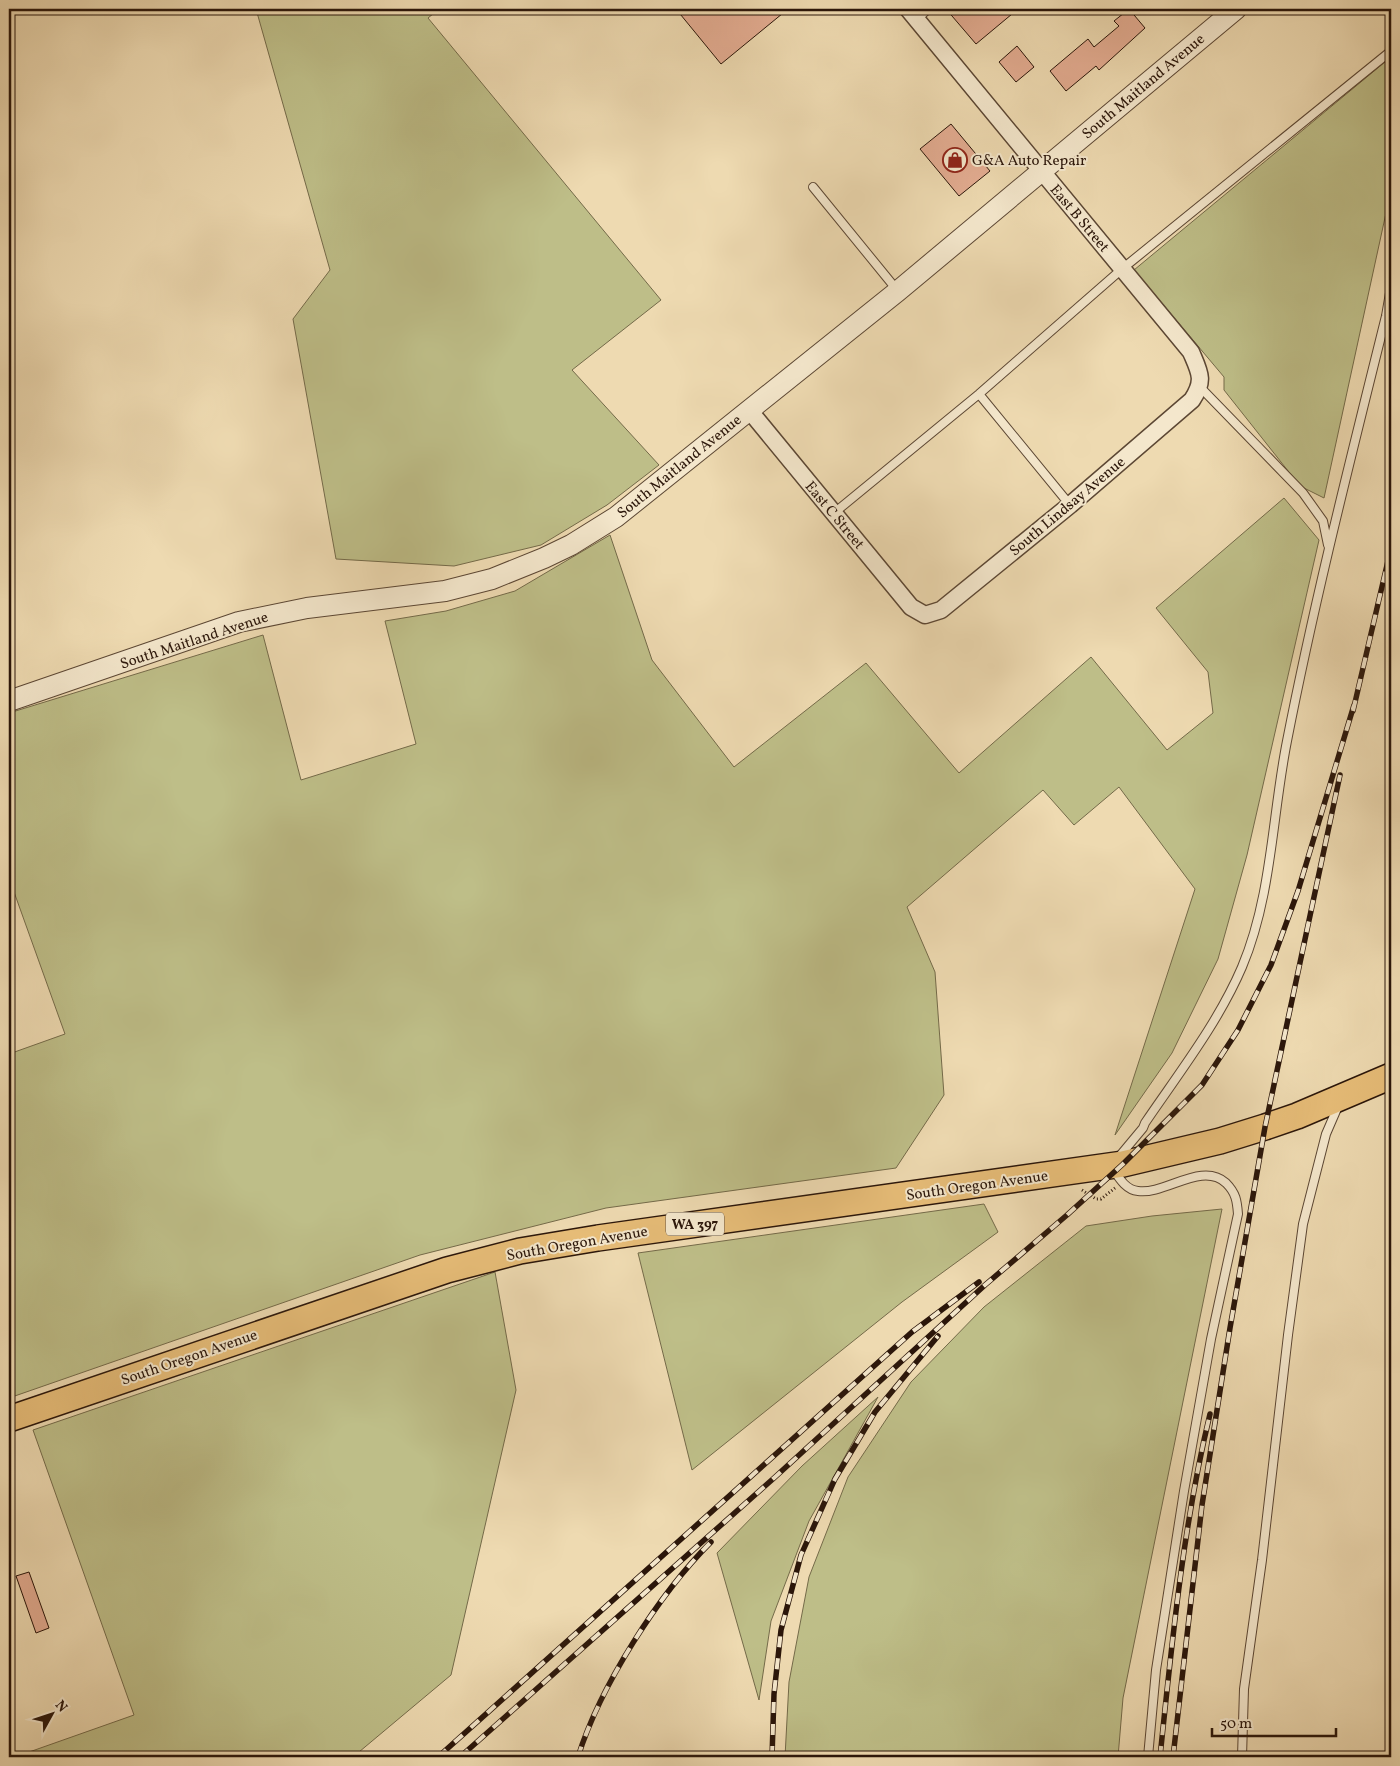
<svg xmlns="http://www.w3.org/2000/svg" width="1400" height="1766" font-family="Vollkorn,serif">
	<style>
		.green { fill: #bebe88; stroke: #746a49 }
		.building { fill: #e3ac91; stroke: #2b160a }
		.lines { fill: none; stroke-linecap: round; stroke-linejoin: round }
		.service-casing { stroke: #5c4734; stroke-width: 10 }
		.minor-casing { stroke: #5c4734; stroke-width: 19 }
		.tertiary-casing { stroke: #5c4734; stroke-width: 22 }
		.primary-casing { stroke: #2b160a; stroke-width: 28 }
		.path { stroke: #2b160a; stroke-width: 3; stroke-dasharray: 1 2.5; stroke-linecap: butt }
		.service { stroke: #f4e7cc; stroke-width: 8 }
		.minor { stroke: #f4e7cc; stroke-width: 16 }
		.tertiary { stroke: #f4e7cc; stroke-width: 20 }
		.primary { stroke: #e7bd78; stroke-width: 25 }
		.rail-casing { stroke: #2b160a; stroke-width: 5.5 }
		.rail { stroke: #f4e7cc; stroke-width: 4; stroke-dasharray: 11; stroke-linecap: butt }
		.labels { text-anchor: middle; stroke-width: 4; stroke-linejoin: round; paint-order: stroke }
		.shield { fill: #f4e7cc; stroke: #675544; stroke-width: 1 }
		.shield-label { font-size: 14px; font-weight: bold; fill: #2b160a }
		.street-label { font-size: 15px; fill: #2b160a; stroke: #f4e7cc }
		.poi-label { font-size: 15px; fill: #2b160a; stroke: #f4e7cc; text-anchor: start }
	</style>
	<rect width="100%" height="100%" fill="#eedab1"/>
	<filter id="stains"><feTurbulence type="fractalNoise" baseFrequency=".004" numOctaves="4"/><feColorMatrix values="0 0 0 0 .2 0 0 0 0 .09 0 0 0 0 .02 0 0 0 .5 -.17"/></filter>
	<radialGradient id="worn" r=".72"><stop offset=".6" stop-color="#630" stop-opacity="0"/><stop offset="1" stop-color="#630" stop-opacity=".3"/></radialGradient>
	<!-- green -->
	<path class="green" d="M256 9H439L428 18 661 300 572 370 659 465 607 505 541 545 454 566 336 559 293 319 330 270Z
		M1391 57V190L1324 498 1300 486 1224 390V377L1134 270Z
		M1284 498 1319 540 1247 855 1218 959 1172 1053 1115 1135 1195 889 1119 787 1074 825 1043 790 907 907 935 972 944 1095 896 1168 606 1208 420 1255 9 1398V1054L65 1034 9 878V713L263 635 301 780 416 744 385 621 446 611 515 591 610 535 652 660 734 767 866 663 959 773 1091 657 1167 750 1213 713 1208 672 1156 608Z
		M984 1204 998 1232 902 1302 692 1470 638 1253Z
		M1222 1209 1123 1698 1118 1757H785L789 1682 809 1577 848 1477 911 1382 984 1307 1086 1226 1152 1216Z
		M495 1272 516 1390 451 1675 353 1757H15L134 1715 33 1430Z
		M878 1397 809 1521 771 1621 759 1700 717 1553 802 1466Z"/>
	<!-- building -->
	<path class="building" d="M676 9H788L721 64Z
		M946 9H1018L976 44Z
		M1129 9 1145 28 1099 70 1096 66 1066 91 1050 71 1088 39 1094 47 1119 26 1114 21Z
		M1017 46 1034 67 1016 82 999 62Z
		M951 124 990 171 959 196 920 149Z
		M29 1572 49 1628 36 1633 16 1576Z"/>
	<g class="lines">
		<defs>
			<path id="service" d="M916 20 928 9
				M813 187 897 290
				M1200 387 1303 493 1323 521 1328 545
				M979 394 1070 505
				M834 513 979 394 1122 269 1391 51
				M1118 1158 1143 1128 1145 1123C1179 1073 1218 1023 1242 967 1272 896 1272 816 1287 741 1315 598 1351 457 1386 316L1391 287
				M1113 1169C1119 1178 1126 1190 1138 1191 1165 1195 1202 1161 1226 1183 1236 1193 1237 1201 1238 1214L1211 1339 1184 1491 1156 1670 1148 1757
				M1242 1757 1244 1689 1262 1560 1288 1335 1303 1224 1326 1134 1339 1104"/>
			<path id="minor" d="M749 410 911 607 925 615 941 610 1070 505 1192 400C1205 380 1200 373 1191 352L908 9"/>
			<path id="tertiary" d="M9 701 239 622 307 608 445 591 492 579 544 558 571 545 616 517 898 291 1236 9"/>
			<path id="primary" d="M9 1419 447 1270 520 1251 598 1238 1123 1164 1220 1141 1265 1127 1297 1116 1391 1076"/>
		</defs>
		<!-- service casing -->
		<use href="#service" class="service-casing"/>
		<!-- minor casing -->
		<use href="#minor" class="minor-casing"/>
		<!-- tertiary casing -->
		<use href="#tertiary" class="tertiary-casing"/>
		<!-- primary casing -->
		<use href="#primary" class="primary-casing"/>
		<!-- path -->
		<path class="path" d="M1082 1190 1096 1199H1101L1115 1188"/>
		<!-- service -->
		<use href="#service" class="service"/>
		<!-- minor -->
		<use href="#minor" class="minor"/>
		<!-- tertiary -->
		<use href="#tertiary" class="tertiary"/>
		<!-- primary -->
		<use href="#primary" class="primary"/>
		<defs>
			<path id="rail" d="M1353 711 1391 548
				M438 1757 912 1332 979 1282
				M460 1757 774 1478 985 1285 1067 1215 1123 1164 1202 1085 1238 1030 1271 965 1298 891 1354 705
				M578 1757C600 1686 659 1594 711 1542
				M772 1757 774 1694 781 1630 801 1555 835 1479 875 1412 938 1336
				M1160 1757C1172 1642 1183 1526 1210 1414
				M1173 1757 1202 1505 1230 1328 1265 1127 1340 775"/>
		</defs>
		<!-- rail casing -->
		<use href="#rail" class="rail-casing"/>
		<!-- rail -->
		<use href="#rail" class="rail"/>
	</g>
	<!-- icons -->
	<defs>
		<symbol id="shop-ring" viewBox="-11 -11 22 22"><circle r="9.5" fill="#f4e7cc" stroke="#8f2418" stroke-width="1.5"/><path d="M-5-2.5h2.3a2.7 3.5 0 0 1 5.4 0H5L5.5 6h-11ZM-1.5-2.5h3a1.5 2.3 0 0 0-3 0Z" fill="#8f2418"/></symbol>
	</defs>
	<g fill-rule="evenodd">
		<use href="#shop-ring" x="941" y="146" width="28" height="28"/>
	</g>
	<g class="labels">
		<!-- shield labels -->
		<rect class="shield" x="666" y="1212.5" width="58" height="23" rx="4"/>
		<g class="shield-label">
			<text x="695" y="1229">WA 397</text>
		</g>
		<!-- street labels -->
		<g class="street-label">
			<text transform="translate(1143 86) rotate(-40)" y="5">South Maitland Avenue</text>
			<text transform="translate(1080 218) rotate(50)" y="5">East B Street</text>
			<text transform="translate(679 466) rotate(-39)" y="5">South Maitland Avenue</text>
			<text transform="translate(1067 506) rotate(-40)" y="5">South Lindsay Avenue</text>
			<text transform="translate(835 515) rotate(50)" y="5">East C Street</text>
			<text transform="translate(194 640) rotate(-18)" y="5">South Maitland Avenue</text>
			<text transform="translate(977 1185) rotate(-8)" y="5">South Oregon Avenue</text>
			<text transform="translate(577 1243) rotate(-10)" y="5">South Oregon Avenue</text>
			<text transform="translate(189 1357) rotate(-19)" y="5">South Oregon Avenue</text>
		</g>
		<!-- poi labels -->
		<g class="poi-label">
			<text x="972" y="165">G&amp;A Auto Repair</text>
		</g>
	</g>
	<!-- margin -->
	<rect width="1400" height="1766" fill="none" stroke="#eedab1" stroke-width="30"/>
	<rect x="10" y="10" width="1380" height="1746" fill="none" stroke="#2b160a" stroke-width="2.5"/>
	<rect x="15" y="15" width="1370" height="1736" fill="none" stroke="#2b160a"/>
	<!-- north arrow -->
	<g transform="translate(52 1714) rotate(50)" stroke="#f4e7cc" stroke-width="4" paint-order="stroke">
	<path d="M0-4L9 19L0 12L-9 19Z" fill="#2b160a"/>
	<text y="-8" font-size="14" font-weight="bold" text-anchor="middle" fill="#2b160a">N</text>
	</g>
	<!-- scale -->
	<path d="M1212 1728v8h124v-8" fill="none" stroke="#2b160a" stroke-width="2.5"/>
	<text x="1220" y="1728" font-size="15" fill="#2b160a" stroke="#f4e7cc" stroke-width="4" paint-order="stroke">50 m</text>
	<rect width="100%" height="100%" filter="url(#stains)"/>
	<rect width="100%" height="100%" fill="url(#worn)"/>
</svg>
